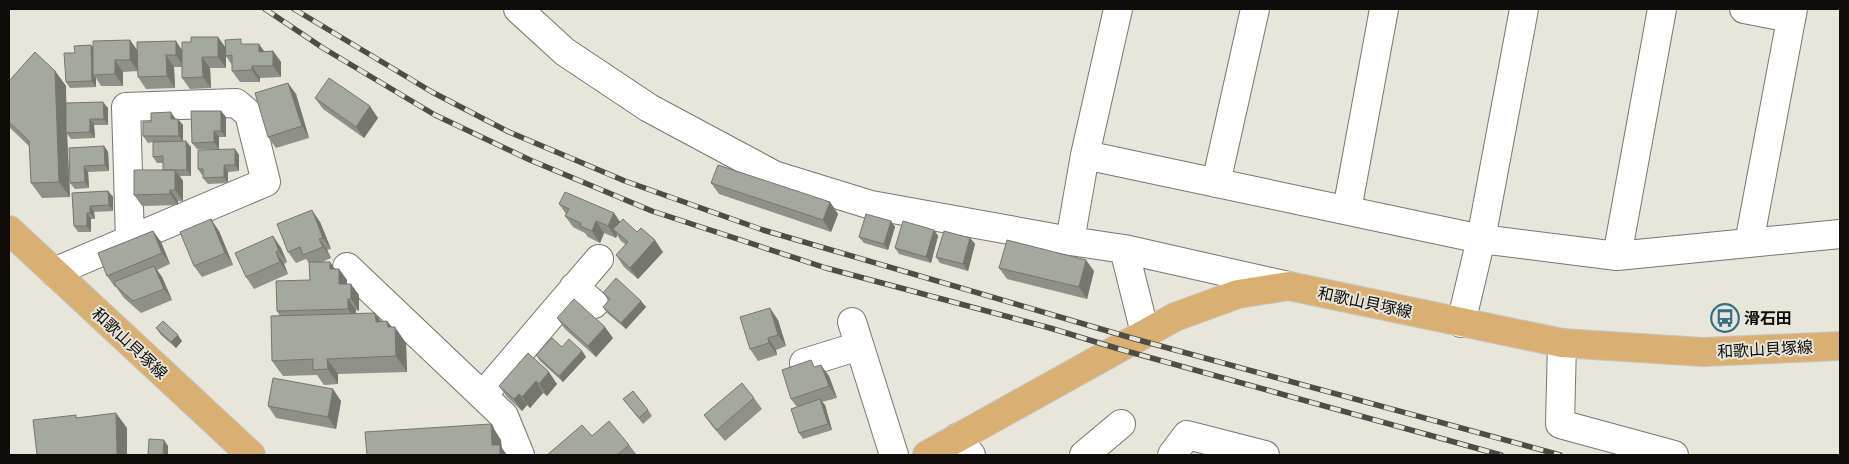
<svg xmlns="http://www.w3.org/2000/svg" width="1849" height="464" font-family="Poppins,'Noto Sans JP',sans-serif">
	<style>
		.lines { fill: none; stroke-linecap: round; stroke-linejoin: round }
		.minor-casing { stroke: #78766d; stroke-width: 30 }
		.major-casing { stroke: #c5c5c4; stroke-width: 30 }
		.minor { stroke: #fff; stroke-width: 28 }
		.major { stroke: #dab072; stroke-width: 28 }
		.rail-casing { stroke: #4e4c47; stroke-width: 5.5 }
		.rail { stroke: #e8e5db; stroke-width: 4; stroke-dasharray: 11; stroke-linecap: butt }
		.wall { fill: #8e9089 }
		.shaded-wall { fill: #74766f }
		.building { fill: #a5a89f; stroke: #74766f }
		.labels { text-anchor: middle; stroke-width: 4; stroke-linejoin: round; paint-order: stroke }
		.street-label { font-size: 16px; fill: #0d0c09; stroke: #e8e5db }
		.poi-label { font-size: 16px; font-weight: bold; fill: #0d0c09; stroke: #e8e5db; text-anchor: start }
	</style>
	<rect width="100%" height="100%" fill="#e8e5db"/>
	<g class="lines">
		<defs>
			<path id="minor" d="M518 9 565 52 649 108 774 175 871 205 1070 241 1124 249 1288 286
				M1744 9 1791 18
				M1085 155 1481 239 1617 256 1840 234
				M1216 183 1255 9
				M1347 210 1384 9
				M1070 241 1085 155 1118 9
				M1749 243 1793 9
				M1124 249 1145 333
				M1617 256 1662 9
				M347 267 504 416 520 455
				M54 272 266 182 249 114 236 103 126 107 130 240
				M574 287 594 304
				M852 322 894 455
				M1461 323 1481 239 1524 9
				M1562 343 1560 424 1674 455
				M804 363 859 346
				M483 395 599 259
				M957 438 971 455
				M1084 455 1121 424
				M1172 455 1187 435 1265 455"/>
			<path id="major" d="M9 230 251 455
				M927 455 1175 317 1238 294 1289 286 1562 343 1703 352 1840 346"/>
		</defs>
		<!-- minor casing -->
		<use href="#minor" class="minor-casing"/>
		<!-- major casing -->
		<use href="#major" class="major-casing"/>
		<!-- minor -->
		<use href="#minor" class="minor"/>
		<!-- major -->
		<use href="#major" class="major"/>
		<defs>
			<path id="rail" d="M265 9 323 48 435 115 530 160 652 211 826 268 1050 328 1119 349 1501 455
				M294 9 432 92 509 132 625 181 763 230 1135 339 1560 455"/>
		</defs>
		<!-- rail casing -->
		<use href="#rail" class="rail-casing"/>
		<!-- rail -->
		<use href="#rail" class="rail"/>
	</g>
	<!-- wall -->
	<path class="wall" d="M218 37 225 48 245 44 264 51H273L281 62V77L260 78V82H240L232 71V65L226 56V68H210L211 88 190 89 182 78V67H174L175 88 146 89 138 77 137 42 182 50 191 42Z
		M130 40 138 71 123 72V86H101L96 78V87L70 88 66 82 75 53 91 45 93 48Z
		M55 71 66 86V103L108 108V125H94L95 138 71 139 67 134 70 197 42 198 31 183 30 147 9 127V81Z
		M296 94 309 138 276 148 268 137Z
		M315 98 378 118 364 138 323 109Z
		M221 111 226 117V137H219V149H197L192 143Z
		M175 118 183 125V141L191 147V176H180L183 181V201H178V205L142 206 134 195 163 170V163H157L153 157V142L148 143 143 136 151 122Z
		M104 146 108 152 109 171 88 172 89 188 75 189 70 183 69 148Z
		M235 149 239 155V171L228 172V183L208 184 203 178V175H202L198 169Z
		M711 183 830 202 838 214 831 232 719 194Z
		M108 191 113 197V211L94 212 95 219H91V232H78L74 226 72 193Z
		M559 204 614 213 620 222 637 232 663 252 638 279 624 267 616 255 626 245 621 241 617 235 616 238 604 233 600 243 588 237 585 233 573 227 565 216 566 214Z
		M891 221 895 227 888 250 864 243 859 237Z
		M320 222 331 249 327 250 331 258 322 262 335 269H339L347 280V284L359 295V311L356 310V313L381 321H387L392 327 406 343 407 372 338 374V384L324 385 317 375 283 376 272 361 280 316 277 311 310 280 309 263 306 259 296 263 288 252Z
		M934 230 938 236 931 263 899 254 895 248Z
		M153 231 161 242 170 264 157 270 162 277 172 300 141 313 124 298 116 287H115L107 276Z
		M219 231 233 265 202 277 194 266Z
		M273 236 281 248 287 262 284 264 288 274 254 289 246 277Z
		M970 238 975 244 968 271 940 263 936 257Z
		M999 268 1094 271 1087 299 1007 279Z
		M603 293 641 301 646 307 626 329 607 313 603 307 609 300Z
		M557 318 613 338 596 357 565 329Z
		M778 320 786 346 776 350 777 355 758 361 750 349Z
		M156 328 182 341 176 348 161 335Z
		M562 347 582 351 586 357 563 382 540 361 536 355Z
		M528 353 557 384 547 396 543 393 530 408 527 405 522 411 507 397 499 386Z
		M816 367 829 376 837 398 822 402 825 405 832 430 803 439 799 433 797 407 791 399Z
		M754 398 762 409 725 441 712 426 704 415Z
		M623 399 648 410 652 416 643 424Z
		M341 401 336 429 276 418 268 406Z
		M592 436 629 445 637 455H547Z"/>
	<!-- shaded-wall -->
	<path class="shaded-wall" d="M218 37 226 48V68L218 57Z
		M130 40 138 51V71L130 60Z
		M176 41 184 53V67L176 55Z
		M259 44 267 55 259 52Z
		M91 45 96 51 93 75 96 78V87L92 81Z
		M273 51 281 62V77L273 66Z
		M166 55 174 67 175 88 167 76Z
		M202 57 210 68 211 88 203 77Z
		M115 60 123 72V86L115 74Z
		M252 66 260 78V82L252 70Z
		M55 71 66 86 67 133H66L67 134 70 197 59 182Z
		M288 83 296 94 309 138 302 126Z
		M103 102 108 108V125L104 119Z
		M370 106 378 118 364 138 356 127Z
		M221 111 226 117V137L221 131Z
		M171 112 175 118 176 125 171 119Z
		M90 119 94 125 95 138 90 132Z
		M178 119 183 125V142L179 136Z
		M214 131 219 137V149L214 142Z
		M186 141 191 147V176L187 170Z
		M104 146 108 152 109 171 105 165Z
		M235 149 239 155V171L235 165Z
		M224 165 228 172V183L224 177Z
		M84 166 88 172 89 188 85 182Z
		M175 170 183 181V201L175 190Z
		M170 190 178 201V205L170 194Z
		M108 191 113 197V211L109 205Z
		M830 202 838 214 831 232 823 220Z
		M90 206 94 212 95 219 90 213Z
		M312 210 320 222 331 249 323 238Z
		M87 213 91 219V232L87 226Z
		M614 213 622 225 613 229 617 235 616 238 608 226Z
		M211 219 219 231 233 265 225 253Z
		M596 221 604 233 600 243 592 231Z
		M891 221 895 227 888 250 884 244Z
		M934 230 938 236 931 263 926 257Z
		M153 231 161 242 170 264 162 253Z
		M273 236 281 248 287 262 279 251Z
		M970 238 975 244 968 271 963 264Z
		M319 239 327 250 331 258 323 247Z
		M655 240 663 252 638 279 630 268Z
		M276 252 284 264 288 274 280 262Z
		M1086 260 1094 271 1087 299 1079 287Z
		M330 262 338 273 330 269Z
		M154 266 162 277 172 300 164 289Z
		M339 269 347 280V296L339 284Z
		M351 284 359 295V311L351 299Z
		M348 299 356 310V320L348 309Z
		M641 301 646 307 626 329 621 323Z
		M770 308 778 320 786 346 778 335Z
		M375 313 386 328 376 322Z
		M387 321 396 333 395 327 406 343 407 372 396 356 388 327Z
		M605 327 613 338 596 357 588 346Z
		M178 335 182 341 176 348 171 342Z
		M768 338 776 350 777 355 769 343Z
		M582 351 586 357 563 382 559 376Z
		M327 359 338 374V384L328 369Z
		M821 365 829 376 837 398 829 386Z
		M549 372 557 384 547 396 539 384Z
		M536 381 543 393 530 408 522 397Z
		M333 389 341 401 336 429 328 417Z
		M519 394 527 405 522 411 514 399Z
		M820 399 825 405 832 430 828 424Z
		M116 413 127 428V455H117Z
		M491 424 501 440 502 448 507 455H499L492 445Z
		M164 440 168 446V455H163Z"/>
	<!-- building -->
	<path class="building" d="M191 37H218V57H202L203 77 182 78V42H191Z
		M241 39V44H259V52L273 51V66H252V70L232 71V55L226 56 225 40Z
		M130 40V60H115V74L93 75V41Z
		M176 41V55H166L167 76 138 77 137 42Z
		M91 45 92 81 66 82 64 53H75L74 46Z
		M35 52 55 71 59 182 31 183 29 141 9 122V81Z
		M329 78 370 106 356 127 315 98Z
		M288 83 302 126 268 137 255 93Z
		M103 102 104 119H90V132L66 133V103Z
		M191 111H221V131H214V142L192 143Z
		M171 112V119H178L179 136H143V122H151V113Z
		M186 141 187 170H163V156L153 157V142Z
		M104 146 105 165 84 166 85 182 70 183 69 148Z
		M235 149V165H224V177L203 178V169H198V150Z
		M718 165 830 202 823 220 711 183Z
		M134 170H175V190H170V194L134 195Z
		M108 191 109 205 90 206V213H87V226H74L72 193Z
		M565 192 614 213 608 226 596 221 592 231 580 226 581 223 565 216 569 209 559 204Z
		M312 210 323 238 319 239 323 247 303 255 300 247 288 252 277 224Z
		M866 214 891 221 884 244 859 237Z
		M211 219 225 253 194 266 180 232Z
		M623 219 637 232 641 228 655 240 630 268 616 255 628 242 613 229Z
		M903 221 934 230 926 257 895 248Z
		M153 231 162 253 107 276 98 253Z
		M944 231 970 238 963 264 936 257Z
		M273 236 279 251 276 252 280 262 246 277 235 253Z
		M1007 240 1086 260 1079 287 999 268Z
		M309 262H330V269H339V284H351V299H348V309L277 311 276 281 310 280Z
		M154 266 164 289 133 301 116 286 114 282Z
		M616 278 641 301 621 323 603 307 610 299 603 293Z
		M574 299 605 327 588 346 557 318Z
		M770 308 778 335 768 338 769 343 750 349 740 317Z
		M375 313 376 322 387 321 388 327H395L396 356 327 359 328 369 313 370V359L272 361 271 316Z
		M163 321 178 335 171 342 156 328Z
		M552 338 562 347 569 339 582 351 559 376 536 355Z
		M528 353 549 372 539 384 536 381 522 397 519 394 514 399 499 386Z
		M811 360 814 367 821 365 829 386 791 399 782 370Z
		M273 378 333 389 328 417 268 406Z
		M742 383 754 398 717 430 704 415Z
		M633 391 648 410 639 418 623 399Z
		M820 399 828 424 799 433 791 409Z
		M116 413 117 455H37L33 420 76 415V418Z
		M609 421 629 445 617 455H547L582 425 592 436Z
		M491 424 492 445H500V455H367L365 432Z
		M149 439 164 440 163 455H148Z"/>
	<!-- icons -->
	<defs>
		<symbol id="bus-ring" viewBox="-11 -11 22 22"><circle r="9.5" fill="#e8e5db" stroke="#326e85" stroke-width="1.5"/><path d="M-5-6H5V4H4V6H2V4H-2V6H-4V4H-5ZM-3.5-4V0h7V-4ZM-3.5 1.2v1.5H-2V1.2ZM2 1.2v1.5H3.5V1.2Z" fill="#326e85"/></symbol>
	</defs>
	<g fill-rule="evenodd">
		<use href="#bus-ring" x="1709" y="302" width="32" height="32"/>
	</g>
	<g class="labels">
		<!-- street labels -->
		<g class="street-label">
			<text transform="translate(1365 302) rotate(12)" y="6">和歌山貝塚線</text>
			<text transform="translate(130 343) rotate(43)" y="6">和歌山貝塚線</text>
			<text transform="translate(1765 349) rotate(-3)" y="6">和歌山貝塚線</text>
		</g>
		<!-- poi labels -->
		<g class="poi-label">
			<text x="1744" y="324">滑石田</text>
		</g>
	</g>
	<!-- border -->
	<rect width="1849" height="464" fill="none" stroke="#0d0c09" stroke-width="20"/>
</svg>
